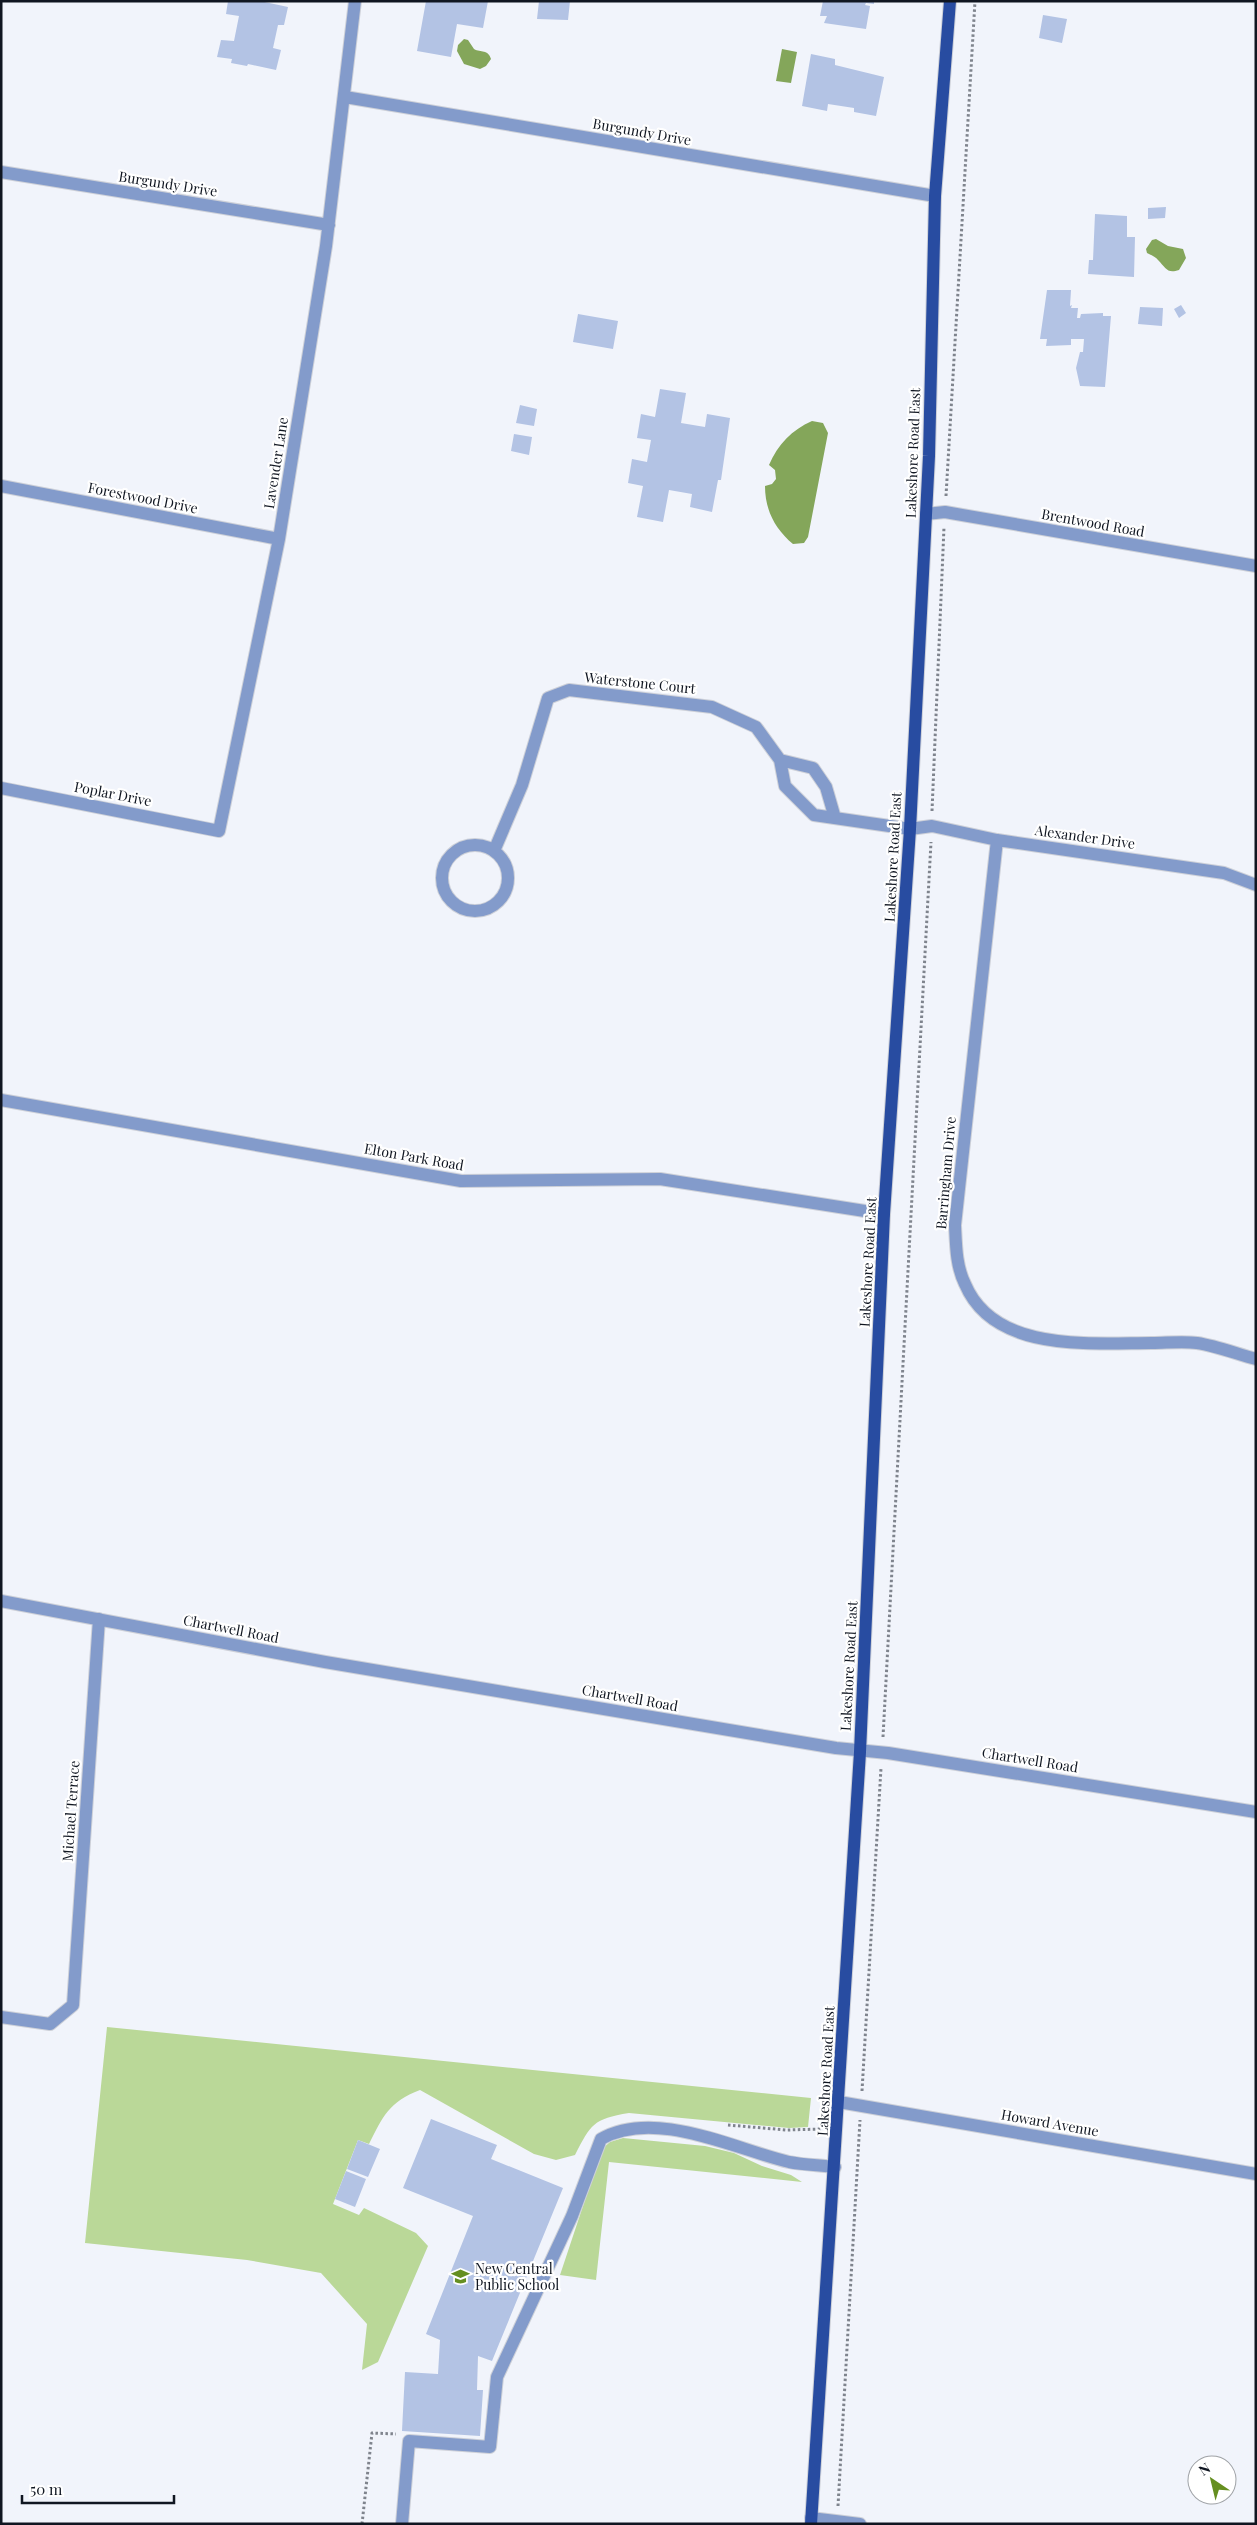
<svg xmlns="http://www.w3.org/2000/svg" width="1257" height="2525" font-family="'Playfair Display',serif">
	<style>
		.green { fill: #bad898 }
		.water { fill: #84a65a }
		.building { fill: #b3c3e4 }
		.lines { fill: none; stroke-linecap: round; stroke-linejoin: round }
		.minor-casing { stroke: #cdd0d8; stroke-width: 14 }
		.major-casing { stroke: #cdd0d8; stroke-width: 14 }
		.path { stroke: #7f848d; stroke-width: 3; stroke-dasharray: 2.5 2.5; stroke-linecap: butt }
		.minor { stroke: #839bcb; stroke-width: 12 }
		.major { stroke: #284ca1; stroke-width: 12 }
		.labels { text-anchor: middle; stroke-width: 4.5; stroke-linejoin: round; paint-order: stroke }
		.street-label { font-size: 14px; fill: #101621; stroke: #fff }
		.poi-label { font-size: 14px; fill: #101621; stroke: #fff; text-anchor: start }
	</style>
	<rect width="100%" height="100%" fill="#f1f4fb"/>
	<!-- green -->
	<path class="green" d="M107 2027 811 2098 808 2127 789 2128 629 2113C593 2119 591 2124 575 2155L556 2160 534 2154 420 2090C389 2102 383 2116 369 2144L358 2140 333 2204 359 2215 364 2208 416 2233 428 2246 378 2362 362 2370 367 2324 321 2273 247 2260 85 2243Z
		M623 2138 705 2146 734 2153 762 2166 791 2175 802 2182 609 2162 596 2280 560 2275 602 2149 610 2142Z"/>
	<!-- water -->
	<path class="water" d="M464 39 468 40 474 49C481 53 488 49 491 59L486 66 480 69 464 64 457 51 458 45Z
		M782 49 797 52 791 83 776 81Z
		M1156 239 1168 246 1183 249 1186 258 1179 270C1167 274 1166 268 1158 260 1156 257 1151 255 1147 253L1146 249 1152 240Z
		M812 421 823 423 828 433 808 537 804 543 793 544C775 529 765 510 765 486L772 484 776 479 775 470 769 465C778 444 792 430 812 421Z"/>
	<!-- building -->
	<path class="building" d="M228 1H260L288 7 284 25H278L273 48 281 50 276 70 248 64 247 66 231 63 232 59 217 57 221 40 234 41 239 16 226 14Z
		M426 1H488L483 28 457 24 451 57 417 51Z
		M539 1H570L568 20 537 19Z
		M823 1H874V4L866 3 865 5 870 6 866 29 824 23 827 16H820Z
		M1043 15 1067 19 1062 43 1039 38Z
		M811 54 835 59V65L884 77 876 116 854 112V108L828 104 827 111 802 106Z
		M1166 207 1165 218 1148 219V208Z
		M1095 214 1127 216V237H1135L1134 277 1088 274 1089 260H1093Z
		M1047 290H1071L1070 306 1072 305 1071 308H1078L1077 318H1080L1081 314 1103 313V316H1111L1105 387 1080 386 1076 368 1080 352H1083L1084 339H1071V345L1046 346 1047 339H1040Z
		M1181 305 1186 313 1179 318 1174 309Z
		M1140 307 1163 308 1162 326 1138 324Z
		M578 314 618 321 613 349 573 342Z
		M660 389 686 393 681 423 705 427 707 414 730 418 721 480H718L712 512 690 507 692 494 669 490 663 522 637 517 643 486 628 483 632 459 647 462 651 440 637 438 641 414 655 417Z
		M520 405 537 409 534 426 516 423Z
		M514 434 532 437 529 455 511 451Z
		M431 2119 497 2145 491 2159 563 2188 492 2361 478 2356 477 2390H483L480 2436 402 2431 405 2372 438 2374 440 2340 426 2334 473 2216 403 2188Z
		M358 2140 380 2149 368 2177 347 2169Z
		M346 2171 366 2179 355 2207 335 2199Z"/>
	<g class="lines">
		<defs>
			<path id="minor" d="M345 97 935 196
				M1 172 329 225
				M1 486 279 539
				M926 514 945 512 1256 566
				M780 760 813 768 826 787 835 818
				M1 788 219 831 279 539 326 246 355 1
				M997 840 955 1225C956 1245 956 1266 965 1284 994 1353 1091 1343 1152 1343 1166 1343 1183 1341 1197 1343 1217 1346 1237 1354 1256 1359
				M442 878a33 33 0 1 1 66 0a33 33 0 1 1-66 0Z
				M494 851 522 785 548 698 569 690 712 707 756 727 780 760 785 786 814 815 910 829 932 826 997 840 1224 873 1256 885
				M1 1100 461 1181 660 1179 884 1214
				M1 1601 325 1662 836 1748 888 1753 1256 1812
				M1 2017 50 2024 73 2005 99 1619
				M839 2102 1256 2174
				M811 2518 860 2524
				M402 2524 409 2441 490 2447 497 2377 572 2216 601 2139C655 2108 734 2149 789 2162 804 2165 820 2165 835 2167"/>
			<path id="major" d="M811 2524 860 1752 884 1214 910 829 929 456 935 196 950 1"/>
		</defs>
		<!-- minor casing -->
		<use href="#minor" class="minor-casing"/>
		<!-- major casing -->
		<use href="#major" class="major-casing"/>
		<!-- path -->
		<path class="path" d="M946 496 975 1
			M932 811 944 527
			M883 1737 931 842
			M862 2091 881 1768
			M728 2125 786 2130 822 2129
			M838 2506 860 2120
			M362 2524 372 2433 396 2434"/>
		<!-- minor -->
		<use href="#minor" class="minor"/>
		<!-- major -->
		<use href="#major" class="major"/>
	</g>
	<!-- icons -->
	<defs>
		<symbol id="school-bare" viewBox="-9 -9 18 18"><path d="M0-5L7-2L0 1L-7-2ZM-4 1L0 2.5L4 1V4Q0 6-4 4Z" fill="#658f20" stroke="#fff" stroke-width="2.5" paint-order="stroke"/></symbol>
	</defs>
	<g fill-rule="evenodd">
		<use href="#school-bare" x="448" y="2264" width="25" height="25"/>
	</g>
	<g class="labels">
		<!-- street labels -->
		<g class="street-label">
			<text transform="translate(642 132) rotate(10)" y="5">Burgundy Drive</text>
			<text transform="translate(168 184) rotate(9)" y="5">Burgundy Drive</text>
			<text transform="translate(913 453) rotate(-88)" y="5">Lakeshore Road East</text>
			<text transform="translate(276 463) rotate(-81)" y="5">Lavender Lane</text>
			<text transform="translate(143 498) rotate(11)" y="5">Forestwood Drive</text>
			<text transform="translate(1093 523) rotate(10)" y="5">Brentwood Road</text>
			<text transform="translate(640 683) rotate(6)" y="5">Waterstone Court</text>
			<text transform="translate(113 794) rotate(11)" y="5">Poplar Drive</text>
			<text transform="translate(1085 837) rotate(8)" y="5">Alexander Drive</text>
			<text transform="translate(893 857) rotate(-87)" y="5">Lakeshore Road East</text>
			<text transform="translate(414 1157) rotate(10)" y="5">Elton Park Road</text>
			<text transform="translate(946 1173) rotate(-85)" y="5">Barringham Drive</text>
			<text transform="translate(868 1262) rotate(-87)" y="5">Lakeshore Road East</text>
			<text transform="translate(231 1629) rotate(11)" y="5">Chartwell Road</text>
			<text transform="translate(849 1666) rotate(-87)" y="5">Lakeshore Road East</text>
			<text transform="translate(630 1698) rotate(10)" y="5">Chartwell Road</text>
			<text transform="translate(1030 1760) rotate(9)" y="5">Chartwell Road</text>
			<text transform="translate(71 1811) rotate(-86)" y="5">Michael Terrace</text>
			<text transform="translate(826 2071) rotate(-87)" y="5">Lakeshore Road East</text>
			<text transform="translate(1050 2123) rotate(10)" y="5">Howard Avenue</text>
		</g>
		<!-- poi labels -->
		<g class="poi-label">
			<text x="475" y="2274">New Central<tspan x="475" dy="16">Public School</tspan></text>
		</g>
	</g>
	<!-- border -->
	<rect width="1257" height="2525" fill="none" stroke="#101621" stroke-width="5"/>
	<!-- north arrow -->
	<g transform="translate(1212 2480) rotate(325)"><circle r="24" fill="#ffffff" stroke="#9fa2a6"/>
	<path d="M0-4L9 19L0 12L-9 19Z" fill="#658f20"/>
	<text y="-8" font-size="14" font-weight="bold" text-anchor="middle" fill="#101621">N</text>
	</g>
	<!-- scale -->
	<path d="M22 2495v8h152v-8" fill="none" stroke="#101621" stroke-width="2.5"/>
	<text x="30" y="2495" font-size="15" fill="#101621" stroke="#ffffff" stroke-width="4" paint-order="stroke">50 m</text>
</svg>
